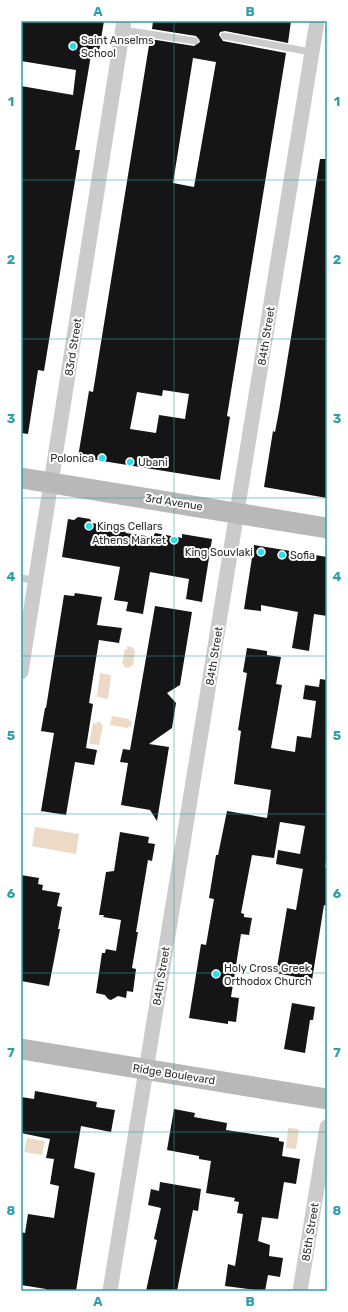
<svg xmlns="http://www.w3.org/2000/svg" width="348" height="1312" font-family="Rubik,sans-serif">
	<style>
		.water { fill: #eddac6 }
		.building { fill: #151515; fill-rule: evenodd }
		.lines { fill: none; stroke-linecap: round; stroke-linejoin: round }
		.lane { stroke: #cbcbcb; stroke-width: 7 }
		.street { stroke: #cbcbcb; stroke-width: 15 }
		.secondary { stroke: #b8b8b8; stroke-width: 21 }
		.grid { fill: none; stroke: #2aa1aa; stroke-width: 1; stroke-opacity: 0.55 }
		.poi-dot { fill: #28dfec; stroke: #fff; stroke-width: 1.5 }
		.labels { text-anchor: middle; stroke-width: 4; stroke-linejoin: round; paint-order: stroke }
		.poi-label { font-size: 11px; fill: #2e2e2e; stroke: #fff; text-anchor: start }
		.street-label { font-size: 11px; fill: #2e2e2e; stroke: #fff }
		.neatline { fill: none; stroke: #2aa1aa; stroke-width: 1.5 }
		.grid-label { font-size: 13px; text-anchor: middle; font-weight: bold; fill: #2aa1aa }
	</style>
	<rect width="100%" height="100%" fill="#fff"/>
	<!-- water -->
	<path class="water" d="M127 646 134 648 133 650H135L133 666H130V668L124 667V665L122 664 125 649H127Z
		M100 673 111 675 108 699 97 697Z
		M112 716 129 719V721H132L131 727 128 726V728L110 725Z
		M97 722H101V725H103L99 745 89 744 93 723 96 724Z
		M35 827 79 834 76 854 32 846Z
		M288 1128 299 1129 296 1149 286 1148Z
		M27 1138 45 1141 42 1155 24 1152Z"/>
	<!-- building -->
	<path class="building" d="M21 21H104L99 51 92 49 75 150H80L44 371 38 370 28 434 21 433V86L73 95 76 70 21 61Z
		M153 21H291L288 43 225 31 220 32 219 35 223 41 286 53 227 416 230 417 220 480 78 457 89 391 93 392 150 39 194 46 200 42 199 39 196 36 152 29ZM193 58 216 62 194 187 173 183ZM163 390 189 394 185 419 159 415 156 433 130 429 137 392 162 396Z
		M320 159H327V498L264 487 273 431 275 432 279 411Z
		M78 517 90 519 92 523 123 528 126 533 139 535 153 537 155 533 182 538V534L212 539 202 602 186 599 189 579 150 572 143 614 126 611 128 602 114 600 120 567 62 557 68 519 74 520Z
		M254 545 327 557V616L314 614 309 651 292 648 298 612 261 605V611L244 609Z
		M75 593 102 597 97 625 122 628 119 643 99 640 89 703 93 704 86 748 97 750 94 765 75 762 66 815 41 811 54 733 41 731 45 708H46L64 595 74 596Z
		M155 606 192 612 180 685 167 693 176 703 172 728 149 744 169 747 157 821 150 810 121 805 128 763 120 762 123 749 130 750Z
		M247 648 267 651V655L281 657 276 684 282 685 271 748 295 752 297 736 311 738 316 701 303 699 305 685 319 687 320 679 327 680V853L325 868H327V906L324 905 312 980 276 973 287 908 296 910 303 869 276 864 278 850 300 854 305 826 280 822 274 858 252 855 241 913 244 914V917L252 918 249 935 241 934 231 997 239 998 236 1022 228 1021V1024L189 1018 201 944 206 945 214 899 209 898 216 855H218L227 811 267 818 271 790 234 784 241 731 238 730 247 673 243 672Z
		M120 832 149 837 148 843 155 844 152 861 148 860 136 932H138L132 968 136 969 133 992 127 991 126 998 118 996 111 1000 108 999 105 995 96 993 102 953H105L106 949 116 951 121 920 103 917 104 915H99L106 872 114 871Z
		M21 875 39 878 38 884 43 885 42 890 60 893 57 906 62 907 58 929H60L49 986 21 981Z
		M292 1003 315 1007 313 1020H310L305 1053 284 1049Z
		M35 1091 97 1102 96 1107 115 1110 111 1132 81 1126 74 1168 95 1173 76 1291H46V1289L21 1285V1232L25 1233 28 1214 54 1218 59 1186 50 1184 54 1159 46 1158 50 1139 21 1133V1097L34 1099Z
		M174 1109 195 1113 194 1117 227 1123 226 1130 279 1138V1141L284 1142 282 1156 300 1159 296 1184 284 1182 278 1219 262 1217 258 1241 270 1245 269 1256 283 1258 280 1277 268 1275 265 1291 225 1286 228 1264 235 1266 243 1214 237 1213 239 1202 234 1201 235 1198 206 1193 211 1161 199 1159V1156L167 1150Z
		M160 1182 201 1189 198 1211 193 1210 177 1291H146L157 1240 154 1239 161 1208 148 1205 151 1189 159 1191Z"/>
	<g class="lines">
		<!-- lane -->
		<path class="lane" d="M123 30 195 41
			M224 36 311 52
			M21 578 36 581"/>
		<!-- street -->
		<path class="street" d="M21 672 124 21
			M110 1291 317 21
			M300 1291 327 1127"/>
		<!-- secondary -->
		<path class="secondary" d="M21 478 327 528
			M21 1049 327 1099"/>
	</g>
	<!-- grid -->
	<path class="grid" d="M174 21V1291M21 180H327M21 339H327M21 498H327M21 656H327M21 814H327M21 973H327M21 1132H327"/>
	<!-- markers -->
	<g class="poi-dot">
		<circle cx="73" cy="46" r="4"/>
		<circle cx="102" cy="458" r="4"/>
		<circle cx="130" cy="462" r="4"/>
		<circle cx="89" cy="526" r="4"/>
		<circle cx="174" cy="540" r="4"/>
		<circle cx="261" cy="552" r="4"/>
		<circle cx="282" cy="555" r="4"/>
		<circle cx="216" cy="974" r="4"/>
	</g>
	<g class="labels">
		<!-- poi labels -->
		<g class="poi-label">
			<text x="81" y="44">Saint Anselms<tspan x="81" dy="13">School</tspan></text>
			<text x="94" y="462" text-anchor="end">Polonica</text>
			<text x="138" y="466">Ubani</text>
			<text x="97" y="530">Kings Cellars</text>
			<text x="166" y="544" text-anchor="end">Athens Market</text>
			<text x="253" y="556" text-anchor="end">King Souvlaki</text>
			<text x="290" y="559">Sofia</text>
			<text x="224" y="972">Holy Cross Greek<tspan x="224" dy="13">Orthodox Church</tspan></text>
		</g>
		<!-- street labels -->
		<g class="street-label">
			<text transform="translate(266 336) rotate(-81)" y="4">84th Street</text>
			<text transform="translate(73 347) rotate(-81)" y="4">83rd Street</text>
			<text transform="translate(174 502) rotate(9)" y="4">3rd Avenue</text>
			<text transform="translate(214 656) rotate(-81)" y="4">84th Street</text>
			<text transform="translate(161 976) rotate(-81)" y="4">84th Street</text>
			<text transform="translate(174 1074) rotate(9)" y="4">Ridge Boulevard</text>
			<text transform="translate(310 1232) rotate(-81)" y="4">85th Street</text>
		</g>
	</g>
	<!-- border -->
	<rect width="348" height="1312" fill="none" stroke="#ffffff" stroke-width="44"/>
	<rect x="22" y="22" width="304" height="1268" class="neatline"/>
	<g class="grid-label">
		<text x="98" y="16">A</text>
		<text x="250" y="16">B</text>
		<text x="11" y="106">1</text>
		<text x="337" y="106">1</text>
		<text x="11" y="264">2</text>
		<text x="337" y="264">2</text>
		<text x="11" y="423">3</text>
		<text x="337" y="423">3</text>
		<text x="11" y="581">4</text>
		<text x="337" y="581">4</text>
		<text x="11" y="740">5</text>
		<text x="337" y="740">5</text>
		<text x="11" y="898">6</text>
		<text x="337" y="898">6</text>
		<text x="11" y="1057">7</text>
		<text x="337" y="1057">7</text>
		<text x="11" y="1215">8</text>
		<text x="337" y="1215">8</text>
		<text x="98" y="1306">A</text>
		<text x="250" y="1306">B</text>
	</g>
</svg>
